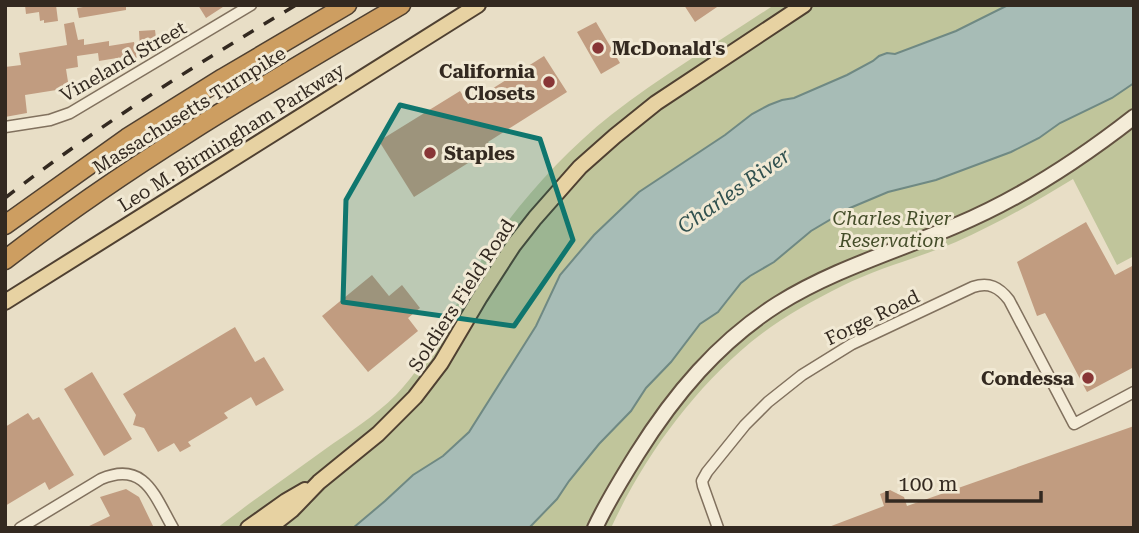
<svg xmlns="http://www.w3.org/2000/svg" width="1139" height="533" font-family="'Roboto Serif',serif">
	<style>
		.green { fill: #c0c59b }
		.water { fill: #a7bcb6; stroke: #6f8983; stroke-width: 2 }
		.building { fill: #c19c80 }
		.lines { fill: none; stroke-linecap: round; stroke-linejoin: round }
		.street-casing { stroke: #81715e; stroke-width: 13 }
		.secondary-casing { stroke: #635241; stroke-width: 18 }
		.primary-casing { stroke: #4f4031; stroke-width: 18 }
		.highway-casing { stroke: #4f4031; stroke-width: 21 }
		.street { stroke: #f4ecd8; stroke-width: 10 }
		.secondary { stroke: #f4ecd8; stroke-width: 14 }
		.primary { stroke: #e7d2a2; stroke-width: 14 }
		.highway { stroke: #cd9e61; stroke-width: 18 }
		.rail { stroke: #332920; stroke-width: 3.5; stroke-dasharray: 12 12; stroke-linecap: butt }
		.marked { fill: #0f766e; fill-opacity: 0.2; stroke: #0f766e; stroke-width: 5; stroke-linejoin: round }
		.poi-dot { fill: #883636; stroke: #f1e9d4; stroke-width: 2.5 }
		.labels { text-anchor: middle; stroke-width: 6; stroke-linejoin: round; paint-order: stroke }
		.poi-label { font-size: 19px; font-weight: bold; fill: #332920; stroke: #f1e9d4; text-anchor: start }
		.street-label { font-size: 19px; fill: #332920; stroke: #f1e9d4 }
		.park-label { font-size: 19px; font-style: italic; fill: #444d29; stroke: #f1e9d4 }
		.water-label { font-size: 21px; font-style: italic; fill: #31514f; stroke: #f1e9d4 }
	</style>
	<rect width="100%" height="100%" fill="#e8dec6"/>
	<!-- green -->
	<path class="green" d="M774 5H1008L956 31 895 54 887 53 879 56 873 61 847 75 794 98 782 100 752 114 725 135 639 192 594 235 583 250 543 309 536 326 469 432 443 456 413 475 385 501 353 528H217C252 501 288 476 324 450 348 433 375 416 396 395 444 345 465 275 508 221 537 183 573 145 611 115 663 75 720 41 774 5Z
		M1134 83V256L1117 265 1073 179C1035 202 997 224 956 242 918 258 878 268 842 286 810 302 778 320 751 342 691 392 644 457 611 528H529L557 499 569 481 599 444 631 411 646 388 671 362 700 324 708 319 727 302 741 283 750 276 774 262 811 231 850 208 888 192 936 180 1011 152 1050 131 1060 123 1112 98Z"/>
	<!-- water -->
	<path class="water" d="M1008 5H1134V83L1112 98 1060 123 1039 138 1011 152 936 180 888 192 850 208 811 231 774 262 750 276 741 283 718 312 700 324 671 362 646 388 631 411 599 444 569 481 557 499 529 528H353L385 501 413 475 443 456 469 432 536 326 560 275 594 235 639 192 725 135 752 114 769 105 782 100 794 98 847 75 873 61 879 56 887 53 895 54 956 31Z"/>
	<!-- building -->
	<path class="building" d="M25 5H56L58 21 44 23V20L40 21 39 12 26 14Z
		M95 5H126V10L79 18 77 8Z
		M198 5H226L206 18Z
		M684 5H720L695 22Z
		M74 22 78 40 84 39V45L109 41V46L134 42 137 59 123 62V57L99 61 98 53 77 56 78 67 66 69 69 88 25 95 27 113 5 117V67L21 65 19 53 67 45 64 24Z
		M596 22 620 63 601 74 577 32Z
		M155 30 157 46 140 48 139 31Z
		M544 56 567 92 488 142 492 148 414 197 379 141 460 91 468 104Z
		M1086 222 1115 275 1134 265V367L1087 392 1045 313 1037 316 1017 262Z
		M372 275 389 296 402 285 420 308 408 318 418 331 368 372 322 316Z
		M235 327 255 362 264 357 284 390 256 406 251 397 224 413 228 418 188 442 191 446 180 452 174 443 158 452 144 428 133 425 136 415 123 394Z
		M92 372 132 439 104 456 64 389Z
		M28 413 33 420 39 417 74 475 49 490 45 482 5 506V427Z
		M1134 426V528H826L884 506 880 494 890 490 904 497 907 506Z
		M126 489 139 497 154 528H85L110 516 100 497Z"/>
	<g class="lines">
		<defs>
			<path id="street" d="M5 127 50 120 70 113 251 5
				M20 528 101 479C145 460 155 497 173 528
				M718 528 703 486 702 481 707 472 745 425 768 402 802 375 852 344 973 287C989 282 999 287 1009 300L1074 424 1134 392"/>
			<path id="secondary" d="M595 528C607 502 622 478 637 454 674 395 718 342 778 304 834 269 897 251 957 225 1021 198 1079 160 1134 117"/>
			<path id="primary" d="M5 302 478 5
				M248 528 286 501 305 490
				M269 528 292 510 319 482 378 434 415 397 441 363 480 297 513 246 535 218 580 167 615 136 656 103 804 5"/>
			<path id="highway" d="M5 225 127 138 223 78 347 5
				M5 260C130 163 265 85 401 5"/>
		</defs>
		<!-- street casing -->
		<use href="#street" class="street-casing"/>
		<!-- secondary casing -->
		<use href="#secondary" class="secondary-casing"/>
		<!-- primary casing -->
		<use href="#primary" class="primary-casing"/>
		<!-- highway casing -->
		<use href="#highway" class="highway-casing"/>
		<!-- street -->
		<use href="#street" class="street"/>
		<!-- secondary -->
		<use href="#secondary" class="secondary"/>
		<!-- primary -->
		<use href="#primary" class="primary"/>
		<!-- highway -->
		<use href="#highway" class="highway"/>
		<!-- rail -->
		<path class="rail" d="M5 198C98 126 195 65 296 5"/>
	</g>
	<!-- marked area -->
	<path class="marked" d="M400 105 540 139 573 240 514 326 343 302 346 200Z"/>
	<!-- markers -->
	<g class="poi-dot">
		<circle cx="598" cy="48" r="7"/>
		<circle cx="549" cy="82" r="7"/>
		<circle cx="430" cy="153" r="7"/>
		<circle cx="1088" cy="378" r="7"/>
	</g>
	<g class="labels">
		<!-- poi labels -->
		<g class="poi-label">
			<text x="612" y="55">McDonald's</text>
			<text x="535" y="78" text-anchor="end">California<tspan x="535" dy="22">Closets</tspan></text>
			<text x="444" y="160">Staples</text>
			<text x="1074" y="385" text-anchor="end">Condessa</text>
		</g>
		<!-- street labels -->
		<g class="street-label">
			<text transform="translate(123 61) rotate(-30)" y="7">Vineland Street</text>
			<text transform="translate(189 110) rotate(-32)" y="7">Massachusetts Turnpike</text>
			<text transform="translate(231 137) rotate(-32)" y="7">Leo M. Birmingham Parkway</text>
			<text transform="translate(461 295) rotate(-57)" y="7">Soldiers Field Road</text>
			<text transform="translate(872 317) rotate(-26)" y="7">Forge Road</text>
		</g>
		<!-- park labels -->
		<g class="park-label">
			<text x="892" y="225">Charles River<tspan x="892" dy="22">Reservation</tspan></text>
		</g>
		<!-- water labels -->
		<g class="water-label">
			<text transform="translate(734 191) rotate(-35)" y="7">Charles River</text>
		</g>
	</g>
	<!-- border -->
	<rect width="1139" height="533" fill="none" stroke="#332920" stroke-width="14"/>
	<!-- scale -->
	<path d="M887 491v10h154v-10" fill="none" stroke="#332920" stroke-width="3.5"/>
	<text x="898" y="491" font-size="21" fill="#332920" stroke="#f1e9d4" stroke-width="5" paint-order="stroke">100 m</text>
</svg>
